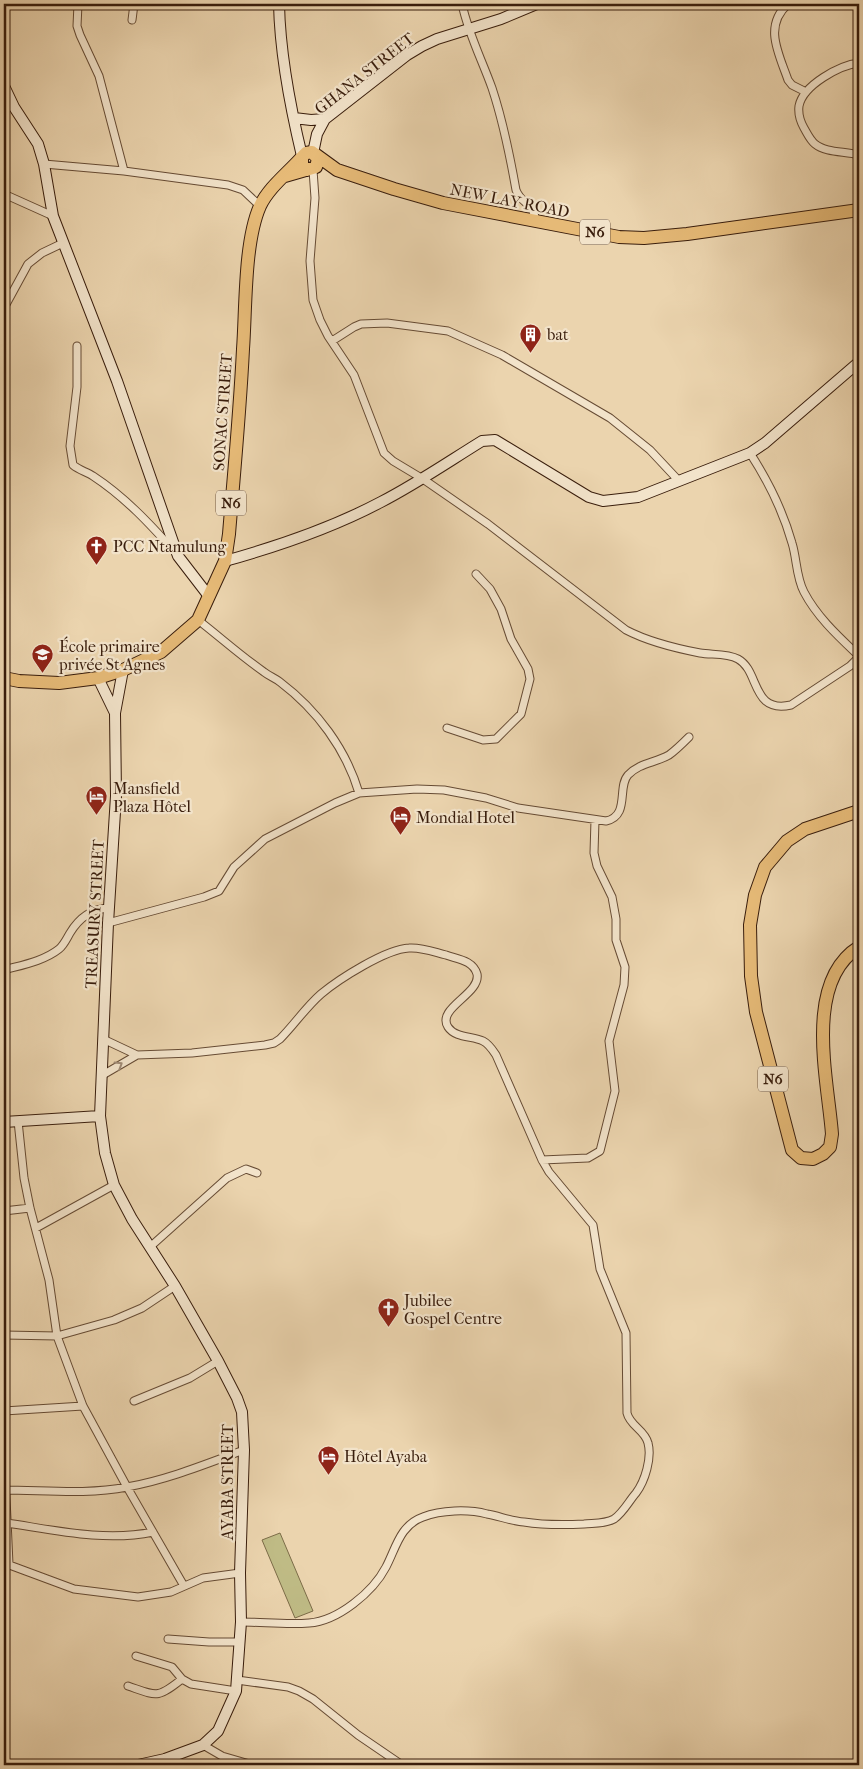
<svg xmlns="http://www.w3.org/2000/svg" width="863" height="1769" font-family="'IM FELL French Canon',serif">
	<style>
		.green { fill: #bfbb85; stroke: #7c6c48 }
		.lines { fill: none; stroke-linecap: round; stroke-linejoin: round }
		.street-casing { stroke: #664b34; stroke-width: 9 }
		.secondary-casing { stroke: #391d0c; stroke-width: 12 }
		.highway-casing { stroke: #391d0c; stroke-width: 14 }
		.street { stroke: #f2e3ca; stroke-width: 7 }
		.secondary { stroke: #f2e3ca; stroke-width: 10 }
		.highway { stroke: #e6ba77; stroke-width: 12 }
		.oneway { stroke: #9f8a74 }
		.labels { text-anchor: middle; stroke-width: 4.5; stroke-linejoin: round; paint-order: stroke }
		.shield { fill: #f2e3ca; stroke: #705845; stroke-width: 1 }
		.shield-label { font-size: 15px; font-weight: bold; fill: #391d0c }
		.street-label { font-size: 16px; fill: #391d0c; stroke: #f2e3ca }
		.poi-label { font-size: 16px; fill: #391d0c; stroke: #f2e3ca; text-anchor: start }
	</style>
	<rect width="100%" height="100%" fill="#ebd4ae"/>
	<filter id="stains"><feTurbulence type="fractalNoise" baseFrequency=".004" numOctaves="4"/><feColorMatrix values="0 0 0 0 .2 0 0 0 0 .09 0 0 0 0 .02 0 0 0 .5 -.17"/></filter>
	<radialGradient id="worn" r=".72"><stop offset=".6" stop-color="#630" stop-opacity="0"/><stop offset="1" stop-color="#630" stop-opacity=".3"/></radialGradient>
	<!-- green -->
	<path class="green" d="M280 1533 313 1611 295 1618 262 1540Z"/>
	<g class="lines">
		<defs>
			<path id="street" d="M78 4 77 26 80 35 99 76 124 171
				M462 4C468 33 482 60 492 88 503 121 510 156 516 190 521 204 533 202 536 221
				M788 4C763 26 779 54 788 80L792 85 806 92
				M132 20 134 4
				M859 63C840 65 803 85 799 106 798 114 800 121 804 128 807 133 810 140 815 144 826 153 845 151 859 155
				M44 164 124 171 228 185 243 190 260 206
				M313 170 315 198 310 261 313 300 320 320 328 336 354 375 384 453 393 461 423 479 488 524 626 630C649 642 674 648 700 653 711 655 727 653 738 659 760 671 751 714 791 705L850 666 859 657
				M4 194 53 216
				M4 308 28 264 42 253 63 243
				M332 341 354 327 361 324 387 323 448 331 502 355 610 418 650 450 679 481
				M77 346V387L70 446 73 465C79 470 87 472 93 476 125 497 150 524 175 552
				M750 453C768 481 783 511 792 543 797 559 796 577 804 592 817 617 839 637 859 656
				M198 620C220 637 241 656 264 672 269 676 275 678 280 682 317 710 346 749 359 793
				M447 728 483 740 496 739 521 714 530 679 528 669 511 639 501 609 490 589 476 574
				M108 923 204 897 219 891 234 867 265 839 335 803 359 793 417 789 444 790 486 798 518 808 606 821C630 816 617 787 628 775 639 763 655 763 669 755 676 750 683 743 689 737
				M4 970C22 965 44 961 59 949 64 945 67 938 70 933 79 918 91 909 108 908
				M103 1039 137 1055 192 1053 265 1045 274 1043 280 1039C294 1025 306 1007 321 994 339 979 386 949 409 948 422 947 434 952 446 955 457 959 473 960 477 974 481 994 436 1008 448 1027 455 1038 473 1036 483 1041 489 1044 492 1049 496 1055L542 1160 549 1172 593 1225 600 1269 626 1333 627 1413C630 1426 645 1430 648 1443 652 1458 645 1481 636 1493 629 1501 623 1513 614 1519 605 1524 594 1523 584 1524 564 1525 543 1525 524 1522 511 1521 499 1516 487 1514 468 1509 441 1510 423 1517 400 1525 396 1548 386 1567 373 1592 338 1621 309 1623 287 1625 263 1622 241 1622
				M101 1076 137 1055
				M18 1121 24 1178 30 1208 49 1280 57 1336 83 1406 127 1487 184 1586
				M542 1160 588 1158 600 1151 615 1091 609 1041 624 985 625 967 616 940V919L612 897 597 866 594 853 595 820
				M4 1211 30 1208
				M36 1228 114 1185
				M150 1247 227 1178 246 1169 257 1173
				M4 1335 57 1336 114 1320 142 1308 175 1286
				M134 1401 190 1378 218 1361
				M4 1411 83 1406
				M4 1454 9 1564
				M4 1490C44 1490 87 1495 127 1487 167 1480 206 1464 244 1450
				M7 1523C54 1530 105 1542 153 1532
				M4 1563 74 1589 138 1597 171 1592 203 1578 240 1573
				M168 1639 209 1642H239
				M136 1656 172 1667 182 1679 191 1684 236 1691
				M237 1680 288 1687 299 1691 313 1699 358 1735 402 1765
				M128 1686C157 1696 157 1699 182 1679
				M203 1745 222 1756 253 1765
				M264 1765 286 1764 320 1765"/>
			<path id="secondary" d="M279 4C280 55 290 106 302 156
				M4 86 14 107 38 144 44 164 53 216 117 381 173 542 178 556 208 595
				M294 118 311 120 325 119
				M313 153 317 134 325 119 407 55 422 46 437 39 501 19 537 4
				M225 561C279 546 332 528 381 502 416 484 448 462 482 441L495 440 589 497 603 501 638 497 750 453 765 443 859 362
				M123 670 115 713 116 796 108 923 100 1116 105 1153 114 1185 132 1219 175 1286 218 1361 237 1398 242 1412 244 1450 240 1573 241 1622 236 1691 218 1731 203 1745 165 1759 138 1765
				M98 678 115 713
				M4 1122 100 1116"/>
			<path id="highway" d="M315 154 337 170 394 189 443 203 619 237 644 238 687 234 859 210
				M285 176 316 167 318 159 312 152 306 153 302 157V166L307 170
				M4 678 19 681 59 683 98 678 123 670 161 652 198 620 225 561 229 534C234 473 240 411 243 349 246 309 244 242 260 206 269 187 288 173 302 157
				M859 811 805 829 787 841 765 867 755 895 750 925 751 976 756 1012 792 1150 801 1158 813 1159 823 1154 830 1147 832 1134C828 1080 803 982 859 947"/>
		</defs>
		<!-- street casing -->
		<use href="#street" class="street-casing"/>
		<!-- secondary casing -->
		<use href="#secondary" class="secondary-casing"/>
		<!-- highway casing -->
		<use href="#highway" class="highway-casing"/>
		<!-- street -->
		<use href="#street" class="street"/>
		<!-- secondary -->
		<use href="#secondary" class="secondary"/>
		<!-- highway -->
		<use href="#highway" class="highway"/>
	</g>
	<!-- one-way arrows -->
	<defs><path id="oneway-chevron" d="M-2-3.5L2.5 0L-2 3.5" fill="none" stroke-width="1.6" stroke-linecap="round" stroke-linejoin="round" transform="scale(1.25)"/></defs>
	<use class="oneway" href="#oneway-chevron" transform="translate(119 1065) rotate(-32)"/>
	<!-- icons -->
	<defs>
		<symbol id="building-pin" viewBox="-11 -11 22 30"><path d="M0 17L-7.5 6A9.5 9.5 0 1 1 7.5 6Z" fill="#8f2418" stroke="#f2e3ca"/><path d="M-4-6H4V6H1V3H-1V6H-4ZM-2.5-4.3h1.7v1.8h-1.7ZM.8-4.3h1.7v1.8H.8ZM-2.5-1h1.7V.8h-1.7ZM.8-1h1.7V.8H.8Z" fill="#fff"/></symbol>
		<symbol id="church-pin" viewBox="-11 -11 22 30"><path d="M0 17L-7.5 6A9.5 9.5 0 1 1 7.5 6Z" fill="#8f2418" stroke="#f2e3ca"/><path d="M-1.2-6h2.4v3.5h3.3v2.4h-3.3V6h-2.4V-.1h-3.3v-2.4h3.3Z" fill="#fff"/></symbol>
		<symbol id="school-pin" viewBox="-11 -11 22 30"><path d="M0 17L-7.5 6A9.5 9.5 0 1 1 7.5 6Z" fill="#8f2418" stroke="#f2e3ca"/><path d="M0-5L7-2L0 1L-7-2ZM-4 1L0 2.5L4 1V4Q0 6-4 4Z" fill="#fff"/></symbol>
		<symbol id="hotel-pin" viewBox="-11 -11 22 30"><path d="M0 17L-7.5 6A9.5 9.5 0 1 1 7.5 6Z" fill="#8f2418" stroke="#f2e3ca"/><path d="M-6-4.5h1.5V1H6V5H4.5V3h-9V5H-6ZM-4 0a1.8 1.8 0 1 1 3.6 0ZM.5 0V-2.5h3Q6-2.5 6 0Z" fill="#fff"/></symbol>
	</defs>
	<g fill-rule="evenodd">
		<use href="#building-pin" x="518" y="322" width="25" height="34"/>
		<use href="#church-pin" x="84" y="534" width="25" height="34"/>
		<use href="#school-pin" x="30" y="642" width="25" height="34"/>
		<use href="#hotel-pin" x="84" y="784" width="25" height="34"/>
		<use href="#hotel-pin" x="388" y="804" width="25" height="34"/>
		<use href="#church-pin" x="376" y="1296" width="25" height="34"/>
		<use href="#hotel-pin" x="316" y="1444" width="25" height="34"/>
	</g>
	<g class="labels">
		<!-- shield labels -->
		<g class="shield">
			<rect x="580" y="219.5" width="30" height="25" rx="4"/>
			<rect x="216" y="490.5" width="30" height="25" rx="4"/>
			<rect x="758" y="1066.5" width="30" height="25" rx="4"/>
		</g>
		<g class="shield-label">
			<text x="595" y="237">N6</text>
			<text x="231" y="508">N6</text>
			<text x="773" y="1084">N6</text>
		</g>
		<!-- street labels -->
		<g class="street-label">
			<text transform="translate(364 73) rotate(-38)" y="6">GHANA STREET</text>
			<text transform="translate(510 200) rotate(11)" y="6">NEW LAY ROAD</text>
			<text transform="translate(222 412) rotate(-86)" y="6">SONAC STREET</text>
			<text transform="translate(94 914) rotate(-87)" y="6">TREASURY STREET</text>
			<text transform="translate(227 1482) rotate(-90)" y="6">AYABA STREET</text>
		</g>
		<!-- poi labels -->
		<g class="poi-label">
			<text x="547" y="340">bat</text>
			<text x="113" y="552">PCC Ntamulung</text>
			<text x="59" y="652">École primaire<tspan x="59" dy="18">privée St Agnes</tspan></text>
			<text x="113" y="794">Mansfield<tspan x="113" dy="18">Plaza Hôtel</tspan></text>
			<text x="416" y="823">Mondial Hotel</text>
			<text x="404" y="1306">Jubilee<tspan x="404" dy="18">Gospel Centre</tspan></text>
			<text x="344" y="1462">Hôtel Ayaba</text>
		</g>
	</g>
	<!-- margin -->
	<rect width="863" height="1769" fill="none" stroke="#ebd4ae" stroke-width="20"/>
	<rect x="5" y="5" width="853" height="1759" fill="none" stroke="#391d0c" stroke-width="2.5"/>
	<rect x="10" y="10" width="843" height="1749" fill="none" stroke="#391d0c"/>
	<rect width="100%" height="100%" filter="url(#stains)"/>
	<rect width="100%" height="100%" fill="url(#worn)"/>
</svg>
